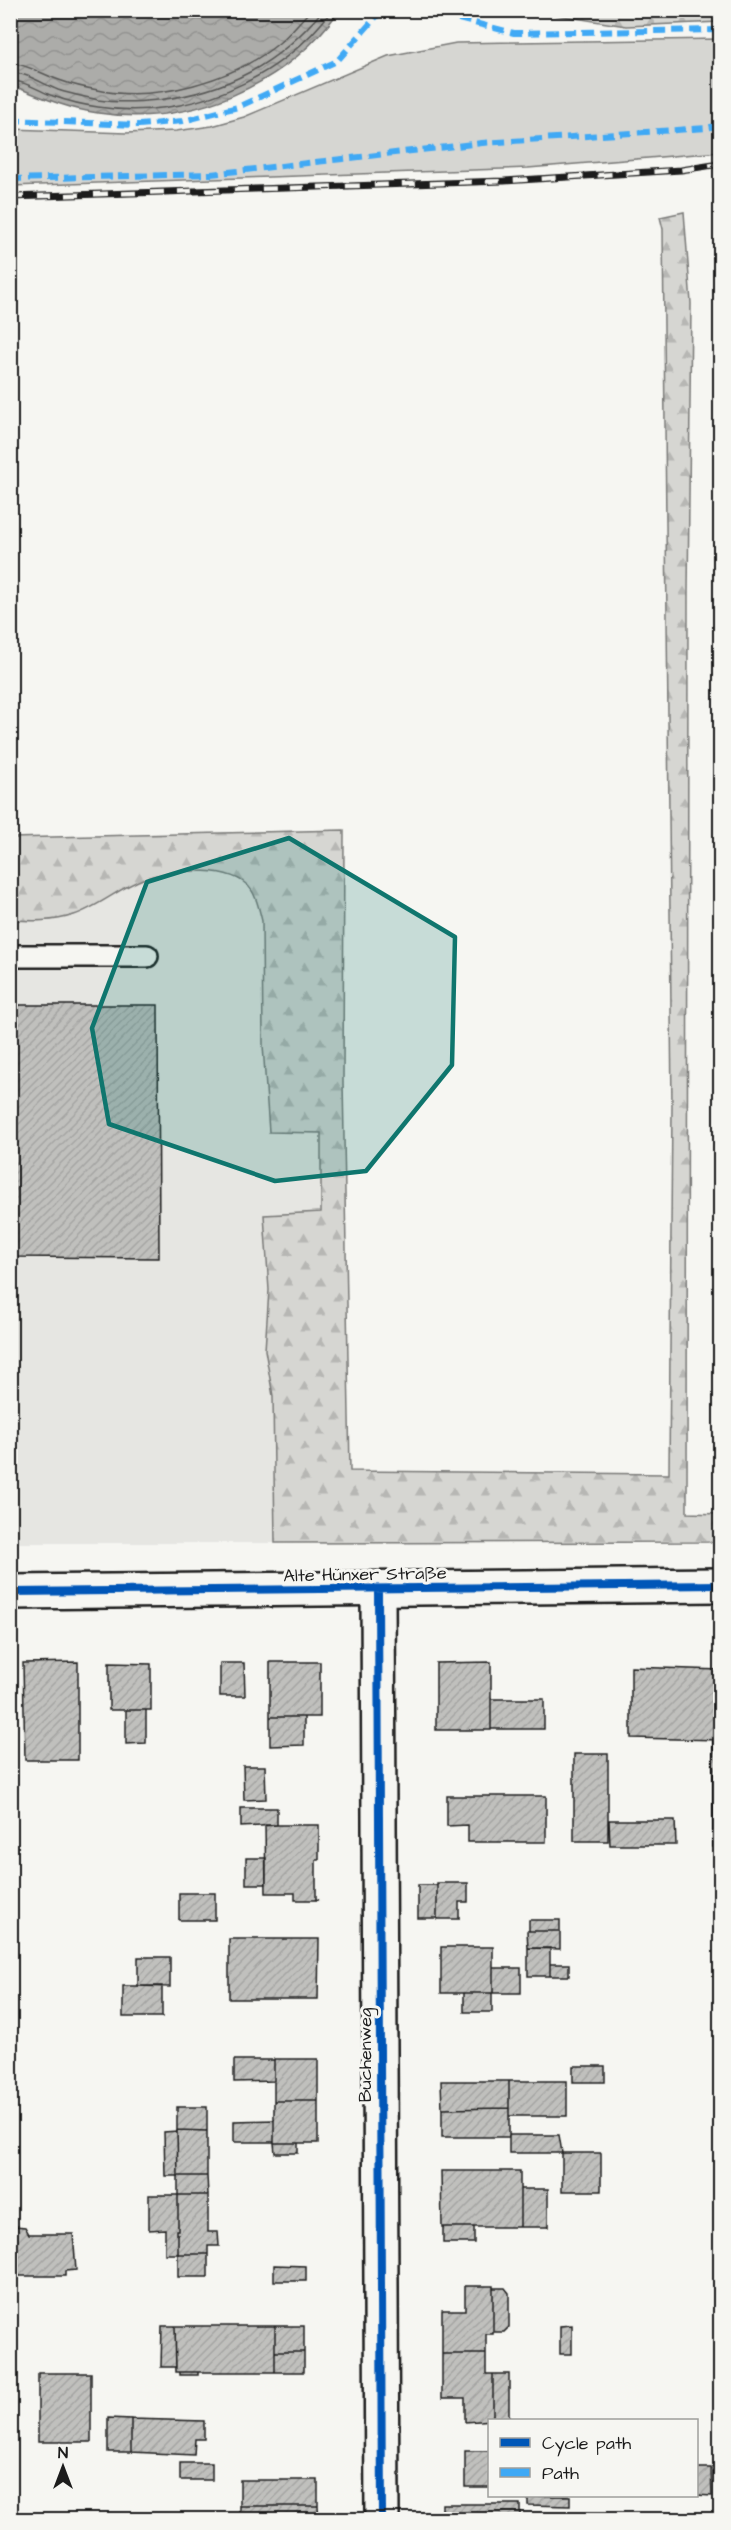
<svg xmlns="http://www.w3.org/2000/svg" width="731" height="2530" font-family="'Architects Daughter',sans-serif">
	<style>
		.built { fill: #e6e6e2 }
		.green { fill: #d6d6d2; stroke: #797977; stroke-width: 1.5 }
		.forest { fill: url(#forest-firs); stroke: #797977; stroke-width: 1.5 }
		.water { fill: url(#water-waves); stroke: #727271; stroke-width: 1.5 }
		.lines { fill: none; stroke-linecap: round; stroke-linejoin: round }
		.shore { stroke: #565654; stroke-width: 1.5 }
		.building { fill: url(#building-hatch); stroke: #1c1c1c; stroke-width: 1.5 }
		.service-casing { stroke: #1c1c1c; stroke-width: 26 }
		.minor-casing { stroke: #1c1c1c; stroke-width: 38 }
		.tertiary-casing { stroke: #1c1c1c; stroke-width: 38 }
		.service { stroke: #f6f6f2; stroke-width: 21 }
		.minor { stroke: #f6f6f2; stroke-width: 33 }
		.tertiary { stroke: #f6f6f2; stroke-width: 33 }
		.rail-casing { stroke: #1c1c1c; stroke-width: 7 }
		.rail { stroke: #f6f6f2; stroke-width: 4.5; stroke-dasharray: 14; stroke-linecap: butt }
		.quiet { stroke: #3fa9f5; stroke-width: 6; stroke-dasharray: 12 6; stroke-linecap: butt }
		.cycleway-casing { stroke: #f6f6f2; stroke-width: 11 }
		.cycleway { stroke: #0057b8; stroke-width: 8 }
		.marked { fill: #0f766e; fill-opacity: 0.2; stroke: #0f766e; stroke-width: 4.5; stroke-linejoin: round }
		.labels { text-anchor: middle; stroke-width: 6; stroke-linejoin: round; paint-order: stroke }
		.street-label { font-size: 18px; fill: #1c1c1c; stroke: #f6f6f2 }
	</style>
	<defs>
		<pattern id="forest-firs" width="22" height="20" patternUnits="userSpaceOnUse" patternTransform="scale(1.5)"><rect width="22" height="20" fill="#d6d6d2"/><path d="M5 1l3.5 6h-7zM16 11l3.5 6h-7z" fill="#b7b7b4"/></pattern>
		<pattern id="water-waves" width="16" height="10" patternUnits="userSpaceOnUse" patternTransform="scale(1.5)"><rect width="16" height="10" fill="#acaca9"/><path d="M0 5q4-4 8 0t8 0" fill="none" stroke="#939391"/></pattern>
		<pattern id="building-hatch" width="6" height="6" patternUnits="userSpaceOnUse" patternTransform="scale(1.5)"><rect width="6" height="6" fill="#c0c0bd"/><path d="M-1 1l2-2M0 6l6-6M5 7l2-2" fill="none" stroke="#a4a4a2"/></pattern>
	</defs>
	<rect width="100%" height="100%" fill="#f6f6f2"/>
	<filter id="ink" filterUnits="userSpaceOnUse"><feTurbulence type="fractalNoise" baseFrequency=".0167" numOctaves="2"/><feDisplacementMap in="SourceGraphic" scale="12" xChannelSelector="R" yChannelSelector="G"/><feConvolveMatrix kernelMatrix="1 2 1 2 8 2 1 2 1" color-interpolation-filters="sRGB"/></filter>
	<g filter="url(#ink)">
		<!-- built -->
		<path class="built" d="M207 871 228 876 246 884 257 901 262 921 263 1045 321 1132V1212L264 1215 269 1290 265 1350 273 1396 275 1543H11V920L48 921 144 879 176 872Z"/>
		<!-- green -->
		<path class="green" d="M720 39V152L528 168 11 186V129L126 133 176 131 212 126 244 117 388 56 456 43Z"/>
		<!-- forest -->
		<path class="forest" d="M546 11H720V22L626 26 556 15Z
			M684 212 691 303 688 594 687 1513 720 1514V1542L275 1543 273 1396 265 1350 269 1290 264 1215 321 1212V1133L269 1132 263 1045 262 921C259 909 256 892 246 884 224 865 168 870 143 879 119 888 98 907 74 915 53 922 32 921 11 920V838L344 830 343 1082 350 1471 669 1474 672 1107 663 229 660 217Z"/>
		<!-- water -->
		<path class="water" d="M10 11 11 10 339 11C285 86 190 127 98 113 67 109 39 96 11 85Z"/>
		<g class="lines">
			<!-- shore -->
			<path class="shore" d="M10 63C28 64 45 76 62 81 73 85 86 88 98 90 154 103 235 80 279 43 290 34 300 21 311 10
				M10 72C27 73 43 84 58 90 70 94 85 97 98 100 117 103 138 102 158 100 226 92 279 64 323 10
				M10 80C25 81 40 91 53 96 67 101 83 105 98 107 184 121 281 81 332 10"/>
		</g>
		<!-- building -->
		<path class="building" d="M10 1005H158L159 1258 10 1257Z
			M78 1662V1760H25L23 1663Z
			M270 1662H320V1717H270Z
			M491 1662V1730H436V1663Z
			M109 1663 151 1664V1710H109Z
			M220 1663H244L245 1696H220Z
			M631 1667 720 1670V1740L631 1738Z
			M491 1699H544V1729H491Z
			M126 1710H146V1743L126 1744Z
			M270 1717H304V1745L270 1746Z
			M713 1740H720V1847H713Z
			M574 1754H608V1841H574Z
			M10 1766H12L11 1811H10Z
			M243 1766H265L266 1799 244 1800Z
			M447 1796H546V1842H468V1825L447 1826Z
			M241 1808H277V1825L241 1827Z
			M609 1820H675L676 1845H610Z
			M265 1825H319V1860H316V1899L319 1900H295V1893H266Z
			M246 1858H266V1884H246Z
			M437 1883H468V1902H459V1919H437Z
			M418 1885H437V1918H418Z
			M179 1893H215V1920H179Z
			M529 1920H560V1931H529Z
			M527 1931H560V1949L528 1948Z
			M229 1939H319L318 1999H229Z
			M441 1947H493V1993H441Z
			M528 1948H550V1976H528Z
			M138 1957H170V1987L138 1986Z
			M550 1964H569V1976H550Z
			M493 1968H521V1993H493Z
			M123 1986H162V2017H123Z
			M464 1993H492V2012H464Z
			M274 2059H318V2101H274Z
			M234 2060H274V2081L234 2082Z
			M573 2066H605V2082H573Z
			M441 2081H509V2108L442 2109Z
			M509 2081H567V2116H509Z
			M274 2101H318V2143H274Z
			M177 2107H207V2131L177 2130Z
			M509 2108V2137H442V2109Z
			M274 2120V2142H234V2121Z
			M177 2130 207 2131V2176H178Z
			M177 2131 178 2176H165L164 2132Z
			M509 2135H559L562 2153H509Z
			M274 2143H298V2153H275Z
			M562 2153H601V2191H562Z
			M441 2171H520V2227H442Z
			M178 2176H207L208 2195H178Z
			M520 2189H548V2227H520Z
			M149 2195H178V2230H176V2234H178V2254H165V2229L149 2230Z
			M178 2195H208V2232H218L219 2246H208V2254H178V2234H176V2230H178Z
			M15 2226 25 2227 29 2234H73L76 2270 65 2271V2276H14Z
			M443 2227H474V2243H443Z
			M178 2254H208V2277H178Z
			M274 2265 306 2266V2281H274Z
			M465 2286H493V2334H486V2354H442V2310H465Z
			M493 2288H505L509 2293V2327L504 2332H493Z
			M572 2325V2354H560V2326Z
			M162 2326H175L176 2367H161Z
			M175 2326H275V2372H176Z
			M275 2326H304V2352H275Z
			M275 2352H304V2372H275Z
			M442 2354H486V2374H493V2420L465 2422V2398H442Z
			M180 2372H198V2375H180Z
			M38 2373H91V2442H38Z
			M493 2374H509V2420H493Z
			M108 2418 131 2419V2452H108Z
			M131 2419 204 2421V2439H195L194 2455 131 2452Z
			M465 2451H490V2487H465Z
			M180 2463H212V2480H180Z
			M696 2468H711L712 2496 696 2495Z
			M240 2480H318V2506H240Z
			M528 2496H570V2506L528 2505Z
			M442 2504H520V2520H442Z
			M240 2506H318L319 2520H240Z"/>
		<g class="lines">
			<defs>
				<path id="service" d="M10 956H147"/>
				<path id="minor" d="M378 1589 382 2520"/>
				<path id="tertiary" d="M10 1592 720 1585"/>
			</defs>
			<!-- service casing -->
			<use href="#service" class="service-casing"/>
			<!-- minor casing -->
			<use href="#minor" class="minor-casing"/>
			<!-- tertiary casing -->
			<use href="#tertiary" class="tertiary-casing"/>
			<!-- service -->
			<use href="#service" class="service"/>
			<!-- minor -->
			<use href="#minor" class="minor"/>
			<!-- tertiary -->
			<use href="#tertiary" class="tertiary"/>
			<defs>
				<path id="rail" d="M10 197 504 181 681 170 720 164"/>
			</defs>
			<!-- rail casing -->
			<use href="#rail" class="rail-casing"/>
			<!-- rail -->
			<use href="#rail" class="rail"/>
			<!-- quiet -->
			<path class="quiet" d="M423 10 514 33 720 30
				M10 120 139 125 183 121 238 107 337 61 382 10
				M10 179 211 174 482 143 706 128 720 125"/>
			<defs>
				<path id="cycleway" d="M378 1589 382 2520
					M10 1592 720 1585"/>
			</defs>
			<!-- cycleway casing -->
			<use href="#cycleway" class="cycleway-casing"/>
			<!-- cycleway -->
			<use href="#cycleway" class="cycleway"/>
		</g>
	</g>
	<!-- marked area -->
	<path class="marked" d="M289 838 455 937 452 1065 366 1171 275 1181 109 1124 92 1028 147 882Z"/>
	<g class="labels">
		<!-- street labels -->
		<g class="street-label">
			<text transform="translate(365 1574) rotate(-1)" y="6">Alte Hünxer Straße</text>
			<text transform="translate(365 2055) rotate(-90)" y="6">Buchenweg</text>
		</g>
	</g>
	<!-- margin -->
	<rect width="731" height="2530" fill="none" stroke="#f6f6f2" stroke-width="36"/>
	<rect x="18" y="18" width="695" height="2494" fill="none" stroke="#1c1c1c" stroke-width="2" filter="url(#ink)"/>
	<!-- legend -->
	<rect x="488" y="2419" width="210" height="78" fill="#f6f6f2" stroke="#9f9f9c" stroke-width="1.5"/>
	<rect x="500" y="2438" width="30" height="9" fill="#0057b8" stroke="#9f9f9c" stroke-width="1.5"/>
	<text x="542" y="2449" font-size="18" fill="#1c1c1c">Cycle path</text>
	<rect x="500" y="2468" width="30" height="9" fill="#3fa9f5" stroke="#9f9f9c" stroke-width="1.5"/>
	<text x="542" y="2479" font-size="18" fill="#1c1c1c">Path</text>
	<!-- north arrow -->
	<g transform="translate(63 2467)" stroke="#f6f6f2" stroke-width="4.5" paint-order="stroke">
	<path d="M0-4.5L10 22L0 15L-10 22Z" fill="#1c1c1c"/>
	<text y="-9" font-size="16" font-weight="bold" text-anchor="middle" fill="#1c1c1c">N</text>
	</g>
</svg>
